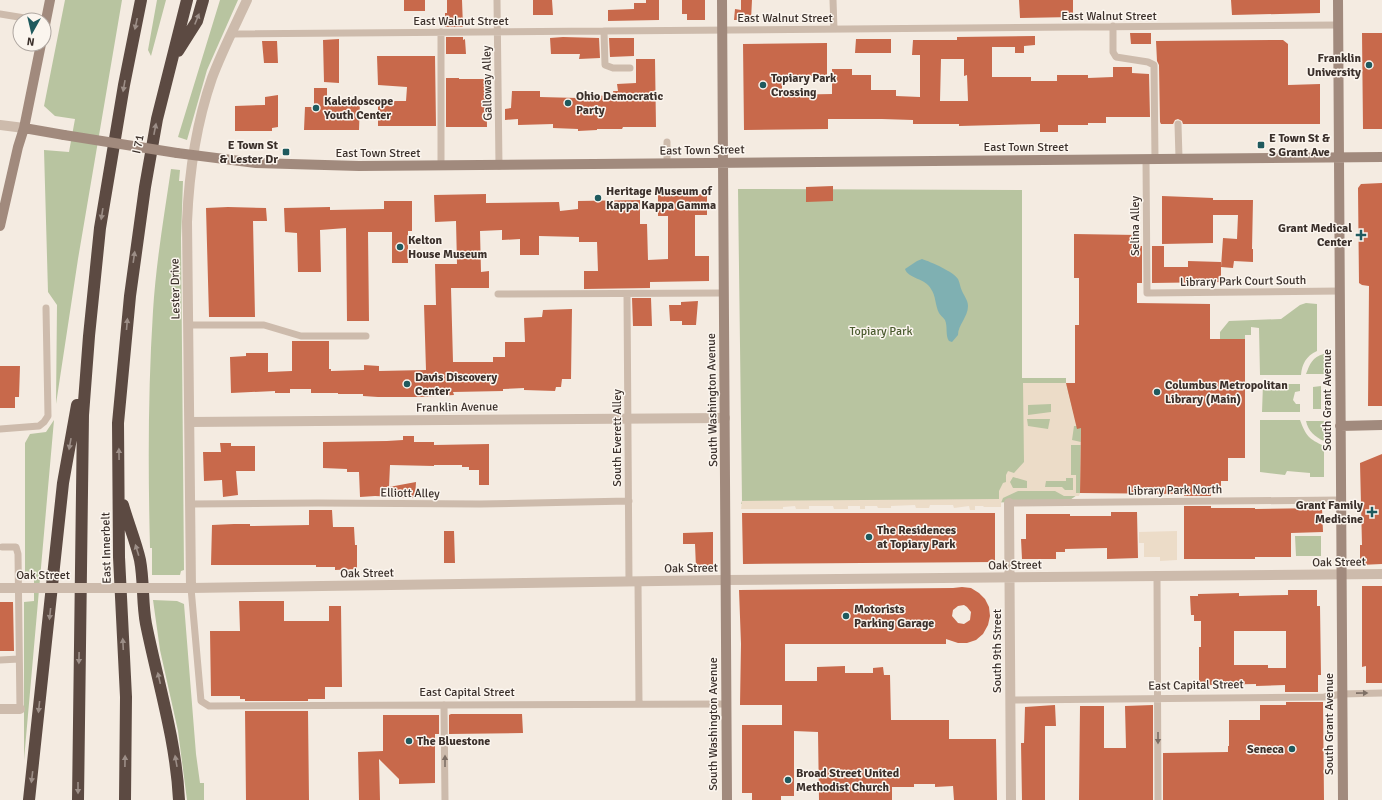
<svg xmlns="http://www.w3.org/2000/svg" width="1382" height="800" font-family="Signika,sans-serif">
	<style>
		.green { fill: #b8c4a0 }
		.plaza { fill: #ecdcc8; fill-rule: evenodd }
		.water { fill: #7fb0b2 }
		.building { fill: #c8694b; fill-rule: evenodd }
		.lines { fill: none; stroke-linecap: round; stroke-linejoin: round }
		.lane { stroke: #cdbbac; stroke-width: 7 }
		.street { stroke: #cdbbac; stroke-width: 10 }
		.secondary { stroke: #a18a7d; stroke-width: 10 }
		.highway { stroke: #5c4a42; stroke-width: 12 }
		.street-bridge { stroke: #cdbbac; stroke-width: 10 }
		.secondary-bridge { stroke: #a18a7d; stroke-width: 10 }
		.oneway { fill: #9c8e87 }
		.oneway2 { fill: #7d6f65 }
		.poi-dot { fill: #1f5a5e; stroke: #fbf5ee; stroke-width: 1.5 }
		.labels { text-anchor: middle; stroke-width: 3; stroke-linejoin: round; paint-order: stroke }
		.street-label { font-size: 12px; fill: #3b302b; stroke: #fbf5ee }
		.poi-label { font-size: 12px; font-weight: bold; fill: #3b302b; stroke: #fbf5ee; text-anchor: start }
		.park-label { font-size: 12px; fill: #4a5a2e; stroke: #fbf5ee }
	</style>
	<rect width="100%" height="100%" fill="#f4ebe1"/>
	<!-- green -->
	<path class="green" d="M65 0H122L78 259 56 404 57 305 48 292 44 150 69 152 75 119 55 116 44 106Z
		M157 0H166L151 56 148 50Z
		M220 0H238L207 70 187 140 178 137Z
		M171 169 180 170 179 181H183L181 238 184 570 181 571 180 575H152V548H150C148 469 148 390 153 311 156 263 164 216 171 169Z
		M738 189 1022 190V378H1066V383L1081 428 1080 493 1067 502 741 504 742 501Z
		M1306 303 1317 304V351C1306 356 1302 364 1301 375H1260L1259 328 1251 327V335H1245V339H1220V332L1229 321 1281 319 1300 305Z
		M1324 354V374H1306C1310 364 1312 357 1324 354Z
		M1263 384H1300V391L1295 392 1293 400 1296 404H1300V412H1262Z
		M1321 386V409H1313V387Z
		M54 420 24 760V602L34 601V576L25 575V443L30 434 46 432Z
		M1260 420H1300C1306 436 1309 439 1324 446V477H1310V473L1287 471 1285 475 1260 472Z
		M1306 421H1324V441C1315 437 1308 431 1306 421Z
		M1295 536H1321V556H1296Z
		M153 600 177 601 184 604 196 754 200 783H204V800H187L178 731 160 650Z"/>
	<!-- plaza -->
	<path class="plaza" d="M1023 383H1066L1077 426H1074L1072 440 1081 442V445H1071V475H1076V493H1080L1079 496H1064L1055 491H1018L1003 498 1001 503V507H984L983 506H975V510H970L969 506 954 508 953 505H930L929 508H916L915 505 891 506V508H878L877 506H865V509H860V506H848V509H834L833 506H809V509H796L795 506 783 507V509H741L742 501 999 499V491L1003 483 1006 482V475L1008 471 1014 473 1024 462ZM1051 404V412L1028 415V405ZM1027 419H1050L1048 429 1028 426ZM1013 477 1027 481V488H1013L1010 482ZM1066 478H1073V490H1065L1062 487H1045L1046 481H1066Z
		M1177 531V560L1160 561V557H1144V543H1139V532Z"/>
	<!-- water -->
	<path class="water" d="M922 259C931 262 954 272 958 279 960 283 960 287 962 291 964 296 968 300 968 306 968 317 958 325 958 335L952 342 949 341C945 335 948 327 945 320 943 317 940 315 939 313 935 305 936 296 931 289 926 278 908 279 905 269L917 261Z"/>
	<!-- building -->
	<path class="building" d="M404 0H425V11H404Z
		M447 0H462L463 27H445V13H447Z
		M533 0H552L553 15H533Z
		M646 0H659V20L608 21V10L634 9V3H646Z
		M682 0H705V20H687V14H682Z
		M741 0H752L751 20H734L735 9 741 10Z
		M1019 0H1073V17L1020 18Z
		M1231 0H1320V13L1232 15Z
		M1130 33H1151V44H1131Z
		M1362 33H1382V129H1363Z
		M1035 36V45L1024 46V53H1015V47H992V77H1031V81H1057V75H1088V78L1113 77V67H1132V73L1149 74 1150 117H1106V123H1088V125H1058V132H1040V124L959 126V124H913V120L882 119H828V129L744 130 743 44 827 43V76H782V95L832 94V69H852V75H871V90H896V96L920 97V55H912L913 40H957V37ZM941 59H964V76L967 75 968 101H940Z
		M446 37H463V40L465 39 466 54H446Z
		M563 37 599 38 600 58 579 59 580 54H551L550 38Z
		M609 38H634V56L610 57Z
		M339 39V83L324 82 323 40Z
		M856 39H891V53H855Z
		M1283 40 1288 44V85L1320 84V124H1183L1182 121 1178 119 1175 120 1173 124H1161L1160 122 1159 65 1157 61 1156 41Z
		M262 41H277L278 63H264Z
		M377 56H435L436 126H378V101H406L407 87 378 85Z
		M636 59H655L656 127H623L622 129H597V130L578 131V129L553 128V124L518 125V119L505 120V109L511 108 512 91H540V97L578 98V95L614 96 613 91H618L617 84 636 83Z
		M446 78H459V79H486L487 127H446Z
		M314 88H327V101H360L359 130H304L305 107H314Z
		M278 95V127L272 128V131H235V106L265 105V97Z
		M1382 183V406H1368L1369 286 1362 285 1359 283 1358 188 1361 184Z
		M833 186V201L806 202V187Z
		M486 194V203L559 202 560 211 578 209V201L640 200V224H647L648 260 668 259V216H658V195L707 194V215H695V256H709V281L650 282V288L584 289V271H598L597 242H579V237L539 236V255H520V239L502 240V230L480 231 481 272 489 271V288H451L453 362H493V357H505V342H525L524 318 542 317 543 310 572 309 571 379H562L561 387H556L555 391 524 390V388L503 389V391L453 392 454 395 420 397H378L363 396V394H338V393H311V389H290V393H275V391L231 393 230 357 246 356V353H268V372L292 371V341H329V369H331V371L364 370V365L379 366V371L426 370 424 305H436L435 264H457L456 221 435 222 434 195Z
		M1162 196 1213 198V200H1253L1252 249H1253V262L1234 261 1233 268 1221 267 1223 238 1237 239 1238 215H1213V243L1162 244Z
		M384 201H412V231H408V263H392V232H368L369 321H347L346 228 320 230 321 272H298L297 233 285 232 284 208 330 207V210L384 209Z
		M228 207 266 208 267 221H253L255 317H209L206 208Z
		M1074 234 1138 235V246H1142V283H1137V303L1210 304V339H1245V458H1228V481H1221V488H1211V496H1184V494L1080 493 1081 428 1077 429 1066 383H1075V325H1079V278H1074Z
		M1152 246H1164V267H1188V261L1221 262V282L1152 283Z
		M632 298H651L652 326H633Z
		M698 301 696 325H682V321H670L669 305H681V302Z
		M0 366H20L19 397H15V408H0Z
		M403 436H414V442H434V445L489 444V485H479V470H469V467H462V465H434V466L390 465 389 487 416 482 415 498 375 496 360 497 359 472H347V469L323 468V442L387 441 403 440Z
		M220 443H231V446H255V471H236L238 495 223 497 222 480 204 481 203 452H221Z
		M1382 454V564L1360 565V545H1362L1360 463Z
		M1184 506H1211V508H1255V509L1322 508 1323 532 1291 533V557H1255V559H1184Z
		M309 510H332L333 527H354L355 545H357V569L335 570V567H316V565H211L212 525 234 524H250V526L309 525Z
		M1111 512H1137L1138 558 1107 559V548L1065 549V552H1056V559H1022L1021 539H1026V514H1070V516H1111Z
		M742 513H995V562L743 564Z
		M444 531H454L455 563H444Z
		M713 532V568H696L695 544H683V533Z
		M1362 586H1382V683H1366V666L1362 667Z
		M962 587 971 588 979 593 985 599 989 607 990 616 988 625 983 634 976 640 967 643H958L946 639V644H785V681H817V667L845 666V673H873V668L883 667 884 675H890L891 720H949V739H996L997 800H954L953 786 935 787V784H914V787H892V800H819L818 732 794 731V796H781V800H752V793H742V725H782V705H740L741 644 739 590 953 588ZM964 605 967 607 971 612 970 620 964 624 958 623 952 616 953 610 958 606Z
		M1288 590H1317V606H1320L1321 675H1318V692H1285V685L1256 686V684L1199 685V647H1201V621H1194V615H1191L1190 596H1198V594L1239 593V596L1288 595ZM1234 631H1286V668H1268V665H1234Z
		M239 601H284V621H329V606H341L342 687H325V699H308V701H245V699H240V696H211L210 631H240Z
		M0 602H13L14 651H0Z
		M1286 702H1323L1324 800H1163V753L1228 752V746H1229V720H1260V705H1286Z
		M1055 705 1056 726H1045V800H1022L1021 743H1024L1025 707Z
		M1153 705V800H1079L1080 706H1104V748H1126L1125 706Z
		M245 711H308L309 800H246Z
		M451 714H522L523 733 449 734V715Z
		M383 715H439V734H435V783L399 784V779L379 759 380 800H359L358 752 383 751Z"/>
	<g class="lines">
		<!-- lane -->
		<path class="lane" d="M497 0 499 166
			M833 0 834 29
			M0 14 37 20
			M1113 26V52L1116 57 1148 62 1154 65 1155 159
			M604 31 605 65 613 68H630
			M441 32V166
			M232 34 1338 25
			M1178 124 1179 158
			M667 142V163
			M1146 159 1147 293 1340 291
			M498 294 724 293
			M627 294 629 582
			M188 325H264L301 336H366
			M0 429 39 426 44 422 48 416 46 308
			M1009 503 1341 500
			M191 504 318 503 480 504 629 501
			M2 547H16L18 554 20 709
			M1157 577 1158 800
			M638 582 639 704
			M191 588 201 701 209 706 726 704
			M0 660 19 659
			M1010 700 1324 697 1342 694 1382 693
			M444 705 445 800"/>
		<!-- street -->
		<path class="street" d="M247 0C235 26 222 51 212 78 196 124 189 173 187 222L191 588 725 580 1382 574
			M0 125 24 128
			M190 422 725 418
			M1009 503 1011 800
			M0 588H18
			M0 709H20"/>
		<!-- secondary -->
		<path class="secondary" d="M722 0 727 800
			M1338 0 1343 800
			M44 30 50 0
			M24 128 64 135
			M177 153 256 163 359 166 1382 157
			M0 226 18 147 24 128 41 44
			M1340 426 1382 425"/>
		<!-- highway -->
		<path class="highway" d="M178 51 197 21 203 0
			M123 505C128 523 136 542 140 560 144 581 142 603 146 624 158 683 176 740 179 800
			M29 800 63 483 77 405
			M78 800 83 415 89 336 100 228 124 85 141 0
			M125 800 126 697 119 557 118 423 130 296 145 187 157 119 187 0"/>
		<!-- street-bridge -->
		<path class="street-bridge" d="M18 588H191"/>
		<!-- secondary-bridge -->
		<path class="secondary-bridge" d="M64 135 177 153"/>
	</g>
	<!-- one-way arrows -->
	<defs><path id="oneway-solid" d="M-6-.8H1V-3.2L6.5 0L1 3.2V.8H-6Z"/></defs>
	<g class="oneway">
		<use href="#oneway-solid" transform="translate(197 19) rotate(-68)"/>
		<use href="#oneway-solid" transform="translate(136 24) rotate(102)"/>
		<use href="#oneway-solid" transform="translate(124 86) rotate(100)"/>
		<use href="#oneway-solid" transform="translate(155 129) rotate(-79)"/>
		<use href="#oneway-solid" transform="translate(102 214) rotate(99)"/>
		<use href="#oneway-solid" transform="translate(134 257) rotate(-82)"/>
		<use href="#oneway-solid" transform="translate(127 324) rotate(-85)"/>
		<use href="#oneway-solid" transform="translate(70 444) rotate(100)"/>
		<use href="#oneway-solid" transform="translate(119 454) rotate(-91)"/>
		<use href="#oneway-solid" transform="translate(137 550) rotate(-107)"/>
		<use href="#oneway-solid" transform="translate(50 614) rotate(96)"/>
		<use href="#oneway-solid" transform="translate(123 644) rotate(-93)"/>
		<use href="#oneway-solid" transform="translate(79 658) rotate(91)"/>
		<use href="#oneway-solid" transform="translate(159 678) rotate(-103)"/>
		<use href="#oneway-solid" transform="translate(39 707) rotate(96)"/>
		<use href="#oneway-solid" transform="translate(125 761) rotate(-89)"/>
		<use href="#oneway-solid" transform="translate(176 761) rotate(-100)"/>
		<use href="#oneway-solid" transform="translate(32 777) rotate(97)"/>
		<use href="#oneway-solid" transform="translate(78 788) rotate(90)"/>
	</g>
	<g class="oneway2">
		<use href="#oneway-solid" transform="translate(1362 693) rotate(-1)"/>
		<use href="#oneway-solid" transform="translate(1158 738) rotate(90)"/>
		<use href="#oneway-solid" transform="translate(445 761) rotate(-90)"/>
	</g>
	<!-- markers -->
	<g class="poi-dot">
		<circle cx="1369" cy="65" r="4"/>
		<circle cx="763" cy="85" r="4"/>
		<circle cx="568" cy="103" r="4"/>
		<circle cx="316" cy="108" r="4"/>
		<rect x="1257" y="141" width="8" height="8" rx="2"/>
		<rect x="282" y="148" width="8" height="8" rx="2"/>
		<circle cx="598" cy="198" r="4"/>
		<path d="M1359 229h4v4h4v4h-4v4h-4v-4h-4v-4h4z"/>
		<circle cx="400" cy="247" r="4"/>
		<circle cx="407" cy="384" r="4"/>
		<circle cx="1157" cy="392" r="4"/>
		<path d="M1370 506h4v4h4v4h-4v4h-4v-4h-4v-4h4z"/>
		<circle cx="869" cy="537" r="4"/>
		<circle cx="846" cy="616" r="4"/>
		<circle cx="409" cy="741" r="4"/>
		<circle cx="1292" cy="749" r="4"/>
		<circle cx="788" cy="780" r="4"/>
	</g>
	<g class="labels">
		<!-- street labels -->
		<g class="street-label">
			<text x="1109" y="20">East Walnut Street</text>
			<text x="785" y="22">East Walnut Street</text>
			<text x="461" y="25">East Walnut Street</text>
			<text transform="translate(487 83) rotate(-91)" y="4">Galloway Alley</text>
			<text transform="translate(138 144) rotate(-79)" y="4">I 71</text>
			<text x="1026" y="151">East Town Street</text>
			<text transform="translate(702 150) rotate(-1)" y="4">East Town Street</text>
			<text x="378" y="157">East Town Street</text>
			<text transform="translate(1135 226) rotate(-90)" y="4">Selina Alley</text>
			<text transform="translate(1243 281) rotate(-1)" y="4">Library Park Court South</text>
			<text transform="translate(175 289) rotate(-91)" y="4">Lester Drive</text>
			<text transform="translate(712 400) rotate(-91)" y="4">South Washington Avenue</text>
			<text transform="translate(1327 400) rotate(-90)" y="4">South Grant Avenue</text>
			<text transform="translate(457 407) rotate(-1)" y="4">Franklin Avenue</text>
			<text transform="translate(617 438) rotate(-90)" y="4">South Everett Alley</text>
			<text transform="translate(1175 490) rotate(-1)" y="4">Library Park North</text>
			<text transform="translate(410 493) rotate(1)" y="4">Elliott Alley</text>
			<text transform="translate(106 548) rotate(-91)" y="4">East Innerbelt</text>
			<text transform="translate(1339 562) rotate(-1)" y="4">Oak Street</text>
			<text transform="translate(1015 565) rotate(-1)" y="4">Oak Street</text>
			<text transform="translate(691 568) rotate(-1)" y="4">Oak Street</text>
			<text transform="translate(367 573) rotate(-1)" y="4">Oak Street</text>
			<text x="43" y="579">Oak Street</text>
			<text transform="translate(997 651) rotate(-90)" y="4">South 9th Street</text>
			<text transform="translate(1196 685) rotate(-1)" y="4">East Capital Street</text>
			<text x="467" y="696">East Capital Street</text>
			<text transform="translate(713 724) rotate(-90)" y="4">South Washington Avenue</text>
			<text transform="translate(1329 724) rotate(-90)" y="4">South Grant Avenue</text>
		</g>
		<!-- poi labels -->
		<g class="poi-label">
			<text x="1361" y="62" text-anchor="end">Franklin<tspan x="1361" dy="14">University</tspan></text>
			<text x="771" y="82">Topiary Park<tspan x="771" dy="14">Crossing</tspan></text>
			<text x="576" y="100">Ohio Democratic<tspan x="576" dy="14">Party</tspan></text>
			<text x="324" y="105">Kaleidoscope<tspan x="324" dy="14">Youth Center</tspan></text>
			<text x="1269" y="142">E Town St &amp;<tspan x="1269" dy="14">S Grant Ave</tspan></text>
			<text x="278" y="149" text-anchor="end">E Town St<tspan x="278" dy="14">&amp; Lester Dr</tspan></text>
			<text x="606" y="195">Heritage Museum of<tspan x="606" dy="14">Kappa Kappa Gamma</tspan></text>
			<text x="1352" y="232" text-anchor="end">Grant Medical<tspan x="1352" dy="14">Center</tspan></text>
			<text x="408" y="244">Kelton<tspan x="408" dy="14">House Museum</tspan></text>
			<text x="415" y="381">Davis Discovery<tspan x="415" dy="14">Center</tspan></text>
			<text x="1165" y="389">Columbus Metropolitan<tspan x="1165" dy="14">Library (Main)</tspan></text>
			<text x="1363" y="509" text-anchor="end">Grant Family<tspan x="1363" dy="14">Medicine</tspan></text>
			<text x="877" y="534">The Residences<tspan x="877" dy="14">at Topiary Park</tspan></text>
			<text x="854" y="613">Motorists<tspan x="854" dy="14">Parking Garage</tspan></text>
			<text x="417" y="745">The Bluestone</text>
			<text x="1284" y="753" text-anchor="end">Seneca</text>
			<text x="796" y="777">Broad Street United<tspan x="796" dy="14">Methodist Church</tspan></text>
		</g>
		<!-- park labels -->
		<g class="park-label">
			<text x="881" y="335">Topiary Park</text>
		</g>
	</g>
	<!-- north arrow -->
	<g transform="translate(32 32) rotate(188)"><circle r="19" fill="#fbf5ee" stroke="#aea6a0"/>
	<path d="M0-3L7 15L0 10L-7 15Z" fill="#1f5a5e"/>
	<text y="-6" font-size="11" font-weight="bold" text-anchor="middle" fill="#3b302b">N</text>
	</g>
</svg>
